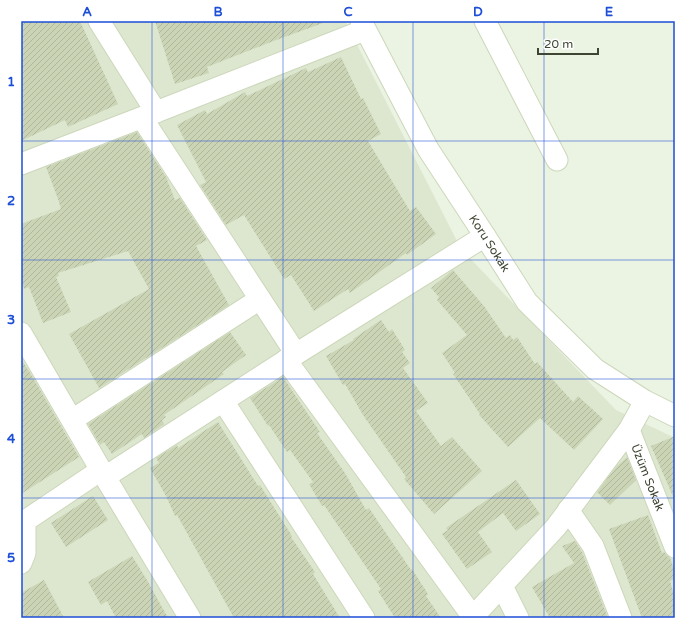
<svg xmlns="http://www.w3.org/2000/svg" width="696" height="639" font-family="'Varela Round',sans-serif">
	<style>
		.residential { fill: #dde7cf }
		.building { fill: url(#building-hatch) }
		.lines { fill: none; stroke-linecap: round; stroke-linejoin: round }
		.minor-casing { stroke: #ccd7ba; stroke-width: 23 }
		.minor { stroke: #fff; stroke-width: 21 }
		.grid { fill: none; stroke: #1d4ed8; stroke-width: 1; stroke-opacity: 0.55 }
		.labels { text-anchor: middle; stroke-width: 3; stroke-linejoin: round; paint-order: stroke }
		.street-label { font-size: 12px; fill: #3e4532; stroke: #fff }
		.neatline { fill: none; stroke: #1d4ed8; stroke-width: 1.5 }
		.grid-label { font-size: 13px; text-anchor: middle; font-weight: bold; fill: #1d4ed8 }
	</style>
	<defs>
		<pattern id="building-hatch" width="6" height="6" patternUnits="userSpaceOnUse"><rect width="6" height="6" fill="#cbd5b6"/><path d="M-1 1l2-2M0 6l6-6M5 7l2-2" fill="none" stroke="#afb89d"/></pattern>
	</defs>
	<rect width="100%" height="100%" fill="#ebf3e2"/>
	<!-- residential -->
	<path class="residential" d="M21 21H345L461 249 616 410 675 438V618H21Z"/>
	<!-- building -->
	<path class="building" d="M21 21H80L118 104 68 127 65 120 21 141Z
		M155 21H323V23L271 42 207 67 209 73 175 84Z
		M341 57 361 99 363 98 381 134 368 141 410 211 416 207 436 234 407 255 406 253 350 293 348 289 314 311 291 275 284 279 244 215 226 225 200 185 206 182 177 125 205 110 207 114 245 92 247 96 306 68 308 72Z
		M137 132 166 177 175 200 180 198 207 240 196 246 229 305 99 388 69 334 149 289 128 251 58 273 59 276 56 277 71 312 43 323 29 287 24 289 21 280V224L61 209 58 199 46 167Z
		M453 270 484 306 506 338 510 335 513 340 517 337 535 364 537 362 573 402 578 396 603 419 574 450 540 418 508 447 479 415 480 414 453 374 455 373 442 353 467 335 437 300 439 297 431 288Z
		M381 320 389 332 392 329 405 350 402 352 410 363 403 368 428 403 416 411 441 446 452 437 482 471 434 514 404 479 406 477 363 415 345 384 343 385 326 356 354 340 353 339Z
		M230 332 246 355 222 372 224 374 164 415 166 417 162 420 164 424 144 438 142 434 112 454 104 442 100 445 88 424Z
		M21 359 32 376 79 457 21 494Z
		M283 377 320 432 317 433 345 473 366 510 369 508 411 570 412 569 428 594 426 596 441 618H395L378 591 381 589 324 505 322 506 309 484 313 482 290 450 287 452 269 425 268 426 250 398Z
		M218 422 258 486 260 485 292 536 291 537 315 572 313 574 340 618H234L177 515 175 516 166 496 150 468 159 463 156 458 177 445 178 448Z
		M675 436V501L651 446Z
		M627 457 636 480 610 505 597 492 616 467Z
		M516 480 540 514 516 531 503 513 478 532 492 552 467 569 442 534 448 530 446 528Z
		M93 496 108 520 66 547 51 523Z
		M648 515 662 553 664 552 667 556 670 558 675 571V579L670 581 675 598V618H642L609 529Z
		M575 541 582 552 608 618H550L532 587 574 563 562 546Z
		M132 556 147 580 168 618H116L107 601 101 605 88 582Z
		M44 580 64 618H21V593Z"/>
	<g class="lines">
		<defs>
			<g id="minor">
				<path d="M99 21 156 112"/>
				<path id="s1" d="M361 21 428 149 485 236 527 302 595 369 645 401 675 416"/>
				<path d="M485 21 557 160"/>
				<path d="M142 118 296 354"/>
				<path d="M21 164 156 112 365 30"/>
				<path d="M21 333 105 477 190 618"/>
				<path d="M286 360 473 617"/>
				<path d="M223 401 364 618"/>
				<path d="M72 420 260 299"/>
				<path id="s2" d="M629 430 675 547"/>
				<path d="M105 477 296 354 485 236"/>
				<path d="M568 510 593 546 621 618"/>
				<path d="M21 563 25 553V521L101 470"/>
				<path d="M502 586 518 618"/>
				<path d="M472 618 556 527 629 430 645 401"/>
			</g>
		</defs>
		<!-- minor casing -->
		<use href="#minor" class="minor-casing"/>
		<!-- minor -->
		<use href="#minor" class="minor"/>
	</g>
	<!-- grid -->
	<path class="grid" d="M152 21V618M283 21V618M413 21V618M544 21V618M21 141H675M21 260H675M21 379H675M21 498H675"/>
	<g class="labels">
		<!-- street labels -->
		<g class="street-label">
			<text dy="4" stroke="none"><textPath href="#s1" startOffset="257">Koru Sokak</textPath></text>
			<text dy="4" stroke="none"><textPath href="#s2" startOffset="51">Üzüm Sokak</textPath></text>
		</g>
	</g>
	<!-- border -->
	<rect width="696" height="639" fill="none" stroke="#ffffff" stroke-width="44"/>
	<!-- scale -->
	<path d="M538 48v6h60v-6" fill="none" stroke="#3e4532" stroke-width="2"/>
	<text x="544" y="48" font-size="12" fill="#3e4532" stroke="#ffffff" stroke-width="3" paint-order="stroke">20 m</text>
	<rect x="22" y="22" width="652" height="595" class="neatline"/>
	<g class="grid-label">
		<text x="87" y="16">A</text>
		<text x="218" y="16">B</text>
		<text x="348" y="16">C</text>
		<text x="478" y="16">D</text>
		<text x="609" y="16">E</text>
		<text x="11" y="86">1</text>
		<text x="11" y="205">2</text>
		<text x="11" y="324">3</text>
		<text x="11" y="443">4</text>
		<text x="11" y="562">5</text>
	</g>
</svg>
